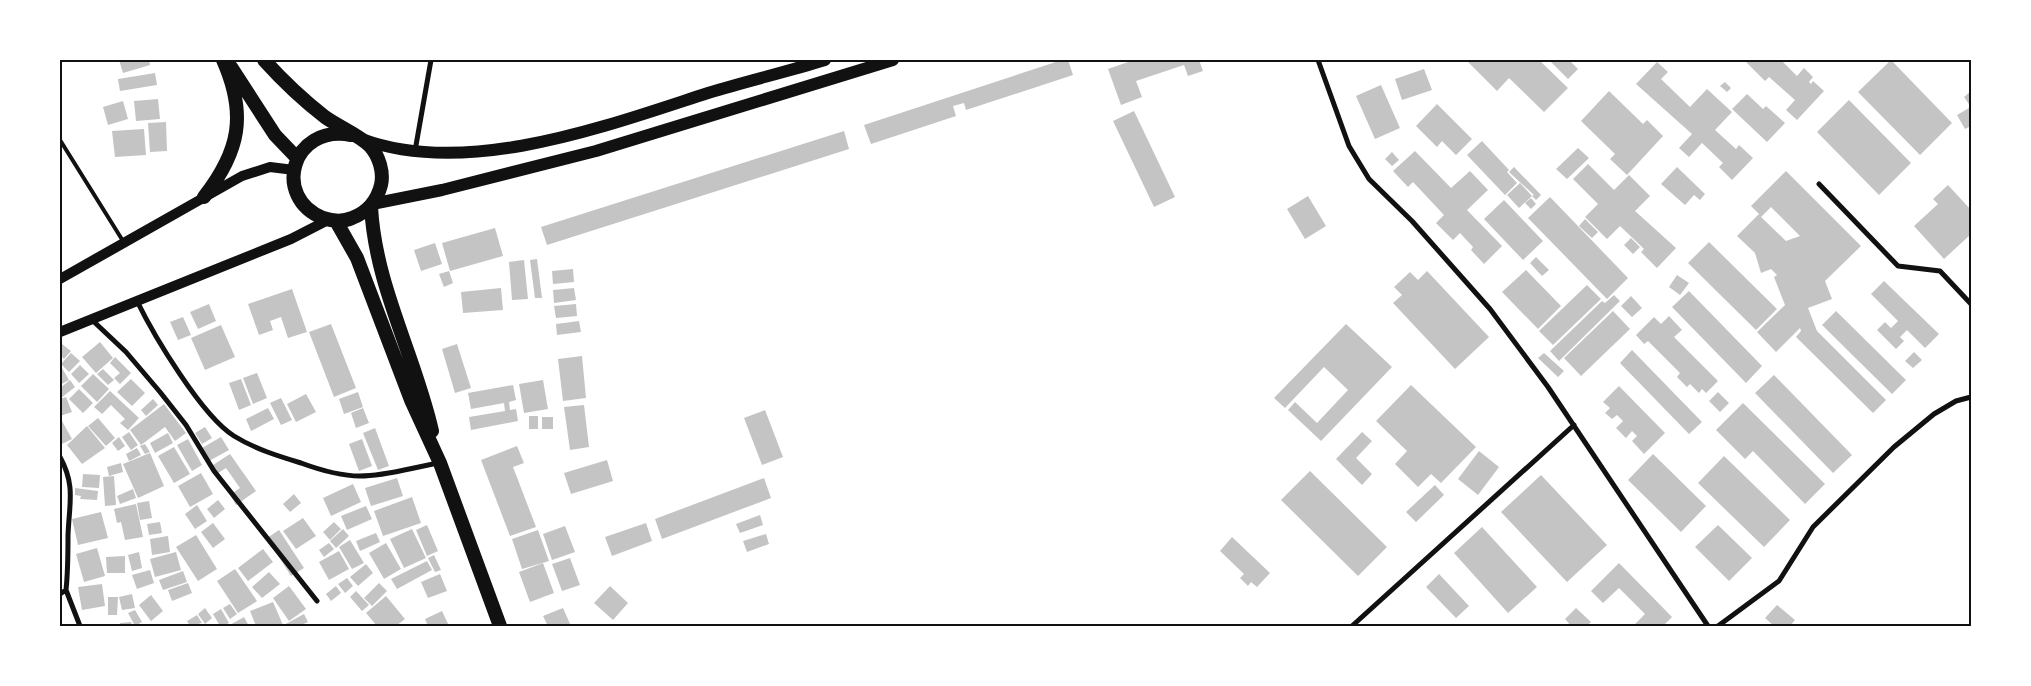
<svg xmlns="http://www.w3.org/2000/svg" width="2031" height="686" font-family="Karla,sans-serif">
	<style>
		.building { fill: #c4c4c4; fill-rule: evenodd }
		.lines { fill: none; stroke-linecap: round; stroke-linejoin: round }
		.service { stroke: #111; stroke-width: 4 }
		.minor { stroke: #111; stroke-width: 5 }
		.secondary { stroke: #111; stroke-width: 10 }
		.primary { stroke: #111; stroke-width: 12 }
		.trunk { stroke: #111; stroke-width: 14 }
		.neatline { fill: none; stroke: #111; stroke-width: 2 }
	</style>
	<rect width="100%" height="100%" fill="#fff"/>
	<!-- building -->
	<path class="building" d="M119 60H149L150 65 123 73Z
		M1062 60H1068L1073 75 966 110 964 103 953 106 956 116 871 144 864 125Z
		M1134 60H1199L1203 71 1188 76 1184 65 1136 81 1142 97 1121 105 1108 69Z
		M1466 60H1539L1568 88 1544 112 1509 78 1497 91Z
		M1549 60H1569L1578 69 1568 79Z
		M1744 60H1785L1783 62 1797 76 1804 68 1813 77 1809 82 1811 84 1813 81 1824 91 1797 120 1786 110 1795 100 1769 77 1765 81Z
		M1891 60 1952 123 1920 155 1858 92Z
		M1657 62 1668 72 1661 79 1690 107 1707 89 1732 112 1715 130 1736 149 1739 145 1753 158 1732 180 1719 167 1723 163 1702 143 1689 157 1679 148 1692 134 1636 84Z
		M1424 69 1432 90 1402 100 1395 79Z
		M155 73 157 85 120 91 118 79Z
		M1725 82 1731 88 1727 92 1720 86Z
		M1381 85 1400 128 1375 139 1356 96Z
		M1609 91 1643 124 1647 120 1663 136 1627 175 1610 159 1615 154 1581 121Z
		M1971 91V107L1964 97Z
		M1747 94 1763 109 1766 106 1785 123 1767 142 1732 109Z
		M158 99 160 119 136 121 134 101Z
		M1849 100 1911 163 1879 195 1817 132Z
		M123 101 128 119 108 125 103 107Z
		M1437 104 1472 139 1456 155 1442 141 1437 147 1416 126Z
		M1969 108 1971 112V126L1965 129 1957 115Z
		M1134 111 1175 197 1154 207 1113 121Z
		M166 122 167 151 150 152 148 123Z
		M144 129 146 155 115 157 112 131Z
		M844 131 849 149 547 245 541 227Z
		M1482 141 1509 170 1507 172 1517 183 1505 195 1467 155Z
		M1578 148 1589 158 1567 179 1556 169Z
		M1415 151 1451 188 1470 171 1488 190 1467 210 1502 246 1484 264 1471 250 1473 247 1460 233 1453 240 1436 223 1444 215 1413 182 1408 187 1393 171Z
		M1392 152 1399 160 1392 166 1385 159Z
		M1588 164 1614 190 1629 175 1650 196 1635 211 1676 248 1657 268 1641 252 1644 249 1641 246 1620 226 1607 239 1585 217 1598 204 1573 179Z
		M1514 167 1541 195 1536 200 1532 196 1534 195 1509 172Z
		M1677 167 1705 194 1700 200 1694 195 1685 205 1661 184Z
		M1786 171 1861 246 1825 281 1832 299 1808 308 1817 331 1886 400 1873 413 1796 337 1801 331 1800 328 1776 352 1757 332 1785 305 1774 277 1777 275 1771 269 1761 273 1755 253 1737 236 1759 214 1751 206ZM1771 207 1800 236 1786 241 1761 217Z
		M1520 183 1532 196 1519 208 1507 195Z
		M1948 185 1971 210V234L1944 259 1914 226 1938 204 1933 199Z
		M1308 196 1326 226 1305 239 1287 209Z
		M1550 197 1628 278 1607 299 1528 218Z
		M1531 198 1536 204 1531 209 1525 203Z
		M1504 200 1543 241 1523 260 1484 219Z
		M1585 219 1598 232 1592 238 1579 226Z
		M495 228 503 256 450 271 442 243Z
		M1631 238 1640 247 1633 254 1624 245Z
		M1709 242 1777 309 1756 330 1688 263Z
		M435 243 442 264 421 271 414 250Z
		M1536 257 1549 270 1542 276 1530 263Z
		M537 259 542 298H535L530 260Z
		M524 260 528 299 512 300 509 262Z
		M573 269 574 282 553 284 552 271Z
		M1526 270 1561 306 1538 329 1502 292Z
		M449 271 453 283 444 287 439 274Z
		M1427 271 1489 337 1455 369 1393 303 1402 295 1394 287 1410 272 1418 280Z
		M1677 275 1689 283 1680 295 1669 287Z
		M1884 281 1939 334 1925 348 1907 330 1900 337 1904 341 1896 349 1877 330 1885 322 1891 328 1898 321 1871 294Z
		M1587 285 1601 299 1553 345 1539 331Z
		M501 288 503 310 463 313 461 292Z
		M574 288 576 300 554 303 553 290Z
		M292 289 307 332 288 338 281 317 270 321 273 330 259 335 248 304Z
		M1689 291 1762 366 1746 383 1672 307Z
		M1614 295 1620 301 1559 361 1550 351 1602 301 1605 303Z
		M1631 296 1642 308 1632 317 1621 306Z
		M209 304 216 321 198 329 190 312Z
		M576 304 577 316 556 318 554 306Z
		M1613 311 1630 329 1581 376 1564 358Z
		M1836 311 1906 380 1892 394 1822 325Z
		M1669 316 1682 330 1674 337 1718 381 1706 393 1702 389 1699 393 1690 384 1687 387 1677 377 1680 373 1648 341 1644 344 1636 335 1654 317 1661 324Z
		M183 317 191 335 178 340 170 322Z
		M579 321 581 332 557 335 556 324Z
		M331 324 356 388 334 397 309 332Z
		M1346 324 1392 367 1321 441 1288 410 1295 402 1317 423 1348 390 1324 367 1285 408 1274 398Z
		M221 325 235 357 205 370 191 338Z
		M100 342 113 358 96 373 82 357Z
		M62 344 71 351 64 359 60 355V346Z
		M457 344 471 388 455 393 442 349Z
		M1632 350 1702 422 1689 434 1620 363Z
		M1914 352 1922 360 1913 368 1905 361Z
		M71 353 80 361 69 372 61 364Z
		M1544 353 1564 371 1558 377 1538 358Z
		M582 356 586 398 563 401 558 359Z
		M115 357 131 373 120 384 114 378 120 373 110 363Z
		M80 365 89 374 79 383 71 374Z
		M62 368 69 380 60 385V369Z
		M103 369 114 380 108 385 97 374Z
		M257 373 267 398 253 404 243 378Z
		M93 374 109 389 97 402 81 386Z
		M1774 375 1852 455 1833 473 1755 393Z
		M131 379 145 393 132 406 117 392Z
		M241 379 251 405 239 410 229 383Z
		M70 380 75 387 61 398 60 388Z
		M543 380 548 409 524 413 519 384Z
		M513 385 516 400 509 402 510 410 516 409 518 421 471 430 469 417 505 411 504 403 471 409 468 393Z
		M1411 385 1476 447 1441 483 1431 474 1418 487 1395 464 1407 451 1376 421Z
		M1619 386 1665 433 1644 454 1632 441 1637 436 1632 431 1626 438 1616 428 1623 421 1617 415 1612 419 1605 413 1610 408 1603 402Z
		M79 389 93 403 83 413 69 399Z
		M110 391 139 418 128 430 120 423 125 419 111 405 102 414 94 407Z
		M358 392 363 407 344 414 339 399Z
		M1718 392 1729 403 1720 412 1709 401Z
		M306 394 316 412 296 422 287 404Z
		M66 397 72 412 60 416V399Z
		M281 398 292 420 281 425 270 403Z
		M153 399 158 405 146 416 141 410Z
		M1743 403 1825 484 1805 504 1753 451 1745 459 1716 430Z
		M164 404 186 433 175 441 165 427 141 445 130 430Z
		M584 405 589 447 570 450 564 407Z
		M268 408 274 419 251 431 246 419Z
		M363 408 369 423 356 428 351 413Z
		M765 410 783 457 762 465 744 418Z
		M529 416H538V429H529Z
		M542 417H553V429H542Z
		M98 418 115 438 106 446 88 426Z
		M62 421 72 439 60 445V422Z
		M87 426 105 448 82 464 67 445Z
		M205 427 212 438 202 444 195 433Z
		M375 428 389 466 378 470 363 433Z
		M129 432 138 445 131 450 122 437Z
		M1362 432 1372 441 1356 458 1372 474 1362 485 1336 459Z
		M168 433 173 443 155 453 150 443Z
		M119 437 125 446 118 451 112 443Z
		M221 437 229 450 209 461 202 448Z
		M188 439 202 465 192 471 177 445Z
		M362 439 372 466 359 471 349 444Z
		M145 444 150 452 145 454 140 446Z
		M517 446 524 463 513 467 536 527 510 536 481 460Z
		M174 447 190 474 174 483 158 456Z
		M137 448 141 455 129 461 126 454Z
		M1479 451 1499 467 1478 495 1458 479Z
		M150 453 164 486 138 498 123 464Z
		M230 454 256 491 236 505 230 495 240 488 226 468 215 475 210 467Z
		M1653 454 1706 506 1681 532 1628 480Z
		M1724 456 1790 520 1764 547 1698 483Z
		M607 460 613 481 571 494 564 473Z
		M121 463 123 472 109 476 107 467Z
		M1310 471 1387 547 1358 576 1281 500Z
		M201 473 213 494 190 507 178 486Z
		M83 474 100 475 99 488 82 487Z
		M1541 475 1607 545 1567 582 1501 512Z
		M114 476 116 505 105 506 103 477Z
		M397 478 403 496 371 506 365 488Z
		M764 478 771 498 662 539 655 519Z
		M353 484 361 502 331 516 323 498Z
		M1435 485 1444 495 1416 522 1406 512Z
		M75 488 98 491 97 500 80 499 81 496 75 495Z
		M133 489 136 498 120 504 117 496Z
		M294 494 301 503 290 512 283 504Z
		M412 497 421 523 383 536 374 511Z
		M218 500 225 509 214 518 207 509Z
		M149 501 152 518 140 520 137 503Z
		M136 504 143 537 125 540 121 522 117 523 114 509Z
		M197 505 207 521 195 529 185 514Z
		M366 506 372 519 347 530 341 516Z
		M101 512 108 538 78 545 72 519Z
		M760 515 763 525 740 533 736 524Z
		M303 518 316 536 296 549 283 531Z
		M160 522 162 533 149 535 147 524Z
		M334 522 341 529 330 540 323 532Z
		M213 523 225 539 213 548 201 532Z
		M646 523 652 541 612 556 605 537Z
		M427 525 438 551 427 556 416 530Z
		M1718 525 1752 558 1729 581 1695 547Z
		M565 526 575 552 552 560 543 534Z
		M1482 527 1537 587 1508 613 1454 553Z
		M343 529 349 536 336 548 330 541Z
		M412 529 426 558 404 568 390 539Z
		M279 530 304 568 291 576 267 538Z
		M538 530 549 561 522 569 512 539Z
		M376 533 380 542 360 551 356 541Z
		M766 534 769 544 747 552 743 541Z
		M196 535 217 569 198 581 176 547Z
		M168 536 170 552 152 555 150 539Z
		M1232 537 1270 573 1257 587 1251 582 1248 586 1240 578 1244 574 1220 551Z
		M350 540 364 563 352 569 339 547Z
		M329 543 334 549 324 557 319 550Z
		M386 543 401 569 384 579 369 553Z
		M97 548 105 576 84 582 76 554Z
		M263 549 273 562 248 581 238 568Z
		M339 551 349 569 329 580 319 562Z
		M139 552 142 568 132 571 128 555Z
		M176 552 181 570 155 577 150 559Z
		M434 555 441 570 435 572 428 558Z
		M125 556V573H107L106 557Z
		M570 558 580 585 562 591 552 564Z
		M427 561 432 570 397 589 391 579Z
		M543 563 554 593 530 602 519 572Z
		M1619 563 1672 617 1663 626H1633L1645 614 1619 588 1603 603 1591 591Z
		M366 564 373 573 358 586 350 577Z
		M235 569 257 601 238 613 217 581Z
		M150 570 154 583 137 589 132 575Z
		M183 571 187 582 163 590 159 580Z
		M269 572 280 584 262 598 252 587Z
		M440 574 447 591 428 598 421 582Z
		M1439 574 1469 606 1456 618 1426 587Z
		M347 578 353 586 345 593 338 584Z
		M188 583 192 593 172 601 168 590Z
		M379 583 387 591 372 606 364 598Z
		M102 584 105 606 82 610 78 587Z
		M289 586 306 609 289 621 273 598Z
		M336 586 341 593 331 601 326 594Z
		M610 586 628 603 613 620 594 603Z
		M356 591 369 605 362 611 350 597Z
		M132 594 135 608 122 610 119 597Z
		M151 595 163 611 151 621 139 605Z
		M386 596 405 619 396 626H377L366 613Z
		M108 597H118L117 615H108Z
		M273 602 283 625 256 626 250 611Z
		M230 604 237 614 230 619 223 608Z
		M1777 605 1795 620 1790 626H1774L1765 618Z
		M205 608 212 618 205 624 198 614Z
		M563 608 571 626H548L543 616Z
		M1576 608 1591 622 1587 626H1571L1565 619Z
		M221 609 229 623 223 626H220L213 614Z
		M135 610 142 622 135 626 128 613Z
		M442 611 449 626H428L425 619Z
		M304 614 308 622 299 626H282Z
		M197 615 202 623 190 626 187 621Z
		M244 617 249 626H228Z
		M131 622 132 626H120V623Z"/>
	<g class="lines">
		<!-- service -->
		<path class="service" d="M60 140 123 241"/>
		<!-- minor -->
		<path class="minor" d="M1318 60 1349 146 1369 179 1412 221 1490 309 1548 387 1708 626
			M415 151 431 60
			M1819 184 1898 266 1940 271 1971 304
			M137 301C154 336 202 416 234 436 255 449 278 456 301 463 320 470 340 476 360 476 386 476 414 467 439 463
			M91 319 126 352 160 392 186 425 214 471 317 601
			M60 457C76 486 69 504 68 536 68 554 68 571 66 590L60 594
			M66 590 80 626
			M1352 626 1574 425
			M1718 626 1779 581 1813 527 1894 447 1934 414 1956 401 1971 397"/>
		<!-- secondary -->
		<path class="secondary" d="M60 279 242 176 270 167 294 170
			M60 332 291 239 328 220"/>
		<!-- primary -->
		<path class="primary" d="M362 139C467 178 606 126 708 93 747 81 786 72 825 60
			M372 204 442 190 596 151 893 60"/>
		<!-- trunk -->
		<path class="trunk" d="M264 60C283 81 303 100 325 117 339 127 359 135 370 146 379 156 384 172 381 185 377 201 368 212 352 218 343 222 332 221 323 218 272 198 291 124 351 135
			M231 67 275 135 297 158
			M204 197C240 151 247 114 223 60
			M371 206C375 286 415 355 432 431
			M336 221 357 258 411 400 440 463 500 626"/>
	</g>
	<!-- border -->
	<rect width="2031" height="686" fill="none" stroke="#ffffff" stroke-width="122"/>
	<rect x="61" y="61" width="1909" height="564" class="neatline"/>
</svg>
